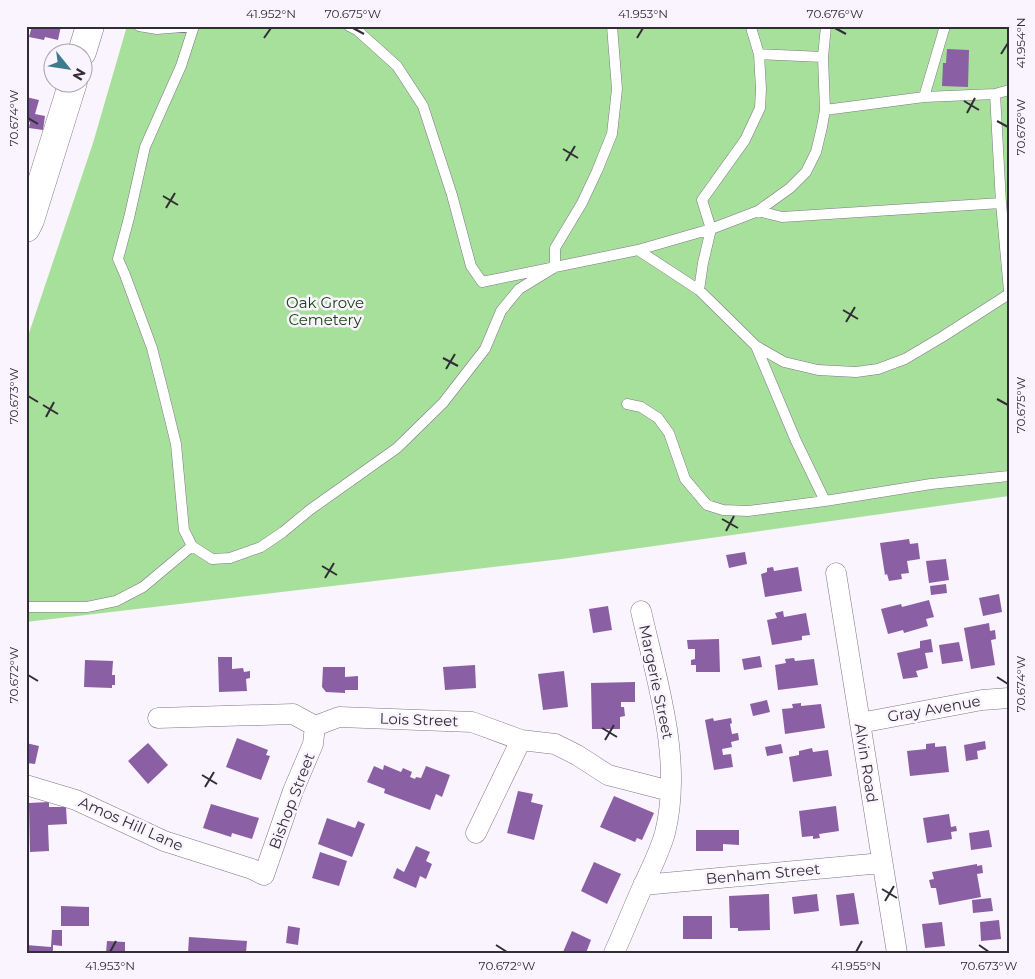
<svg xmlns="http://www.w3.org/2000/svg" width="1035" height="979" font-family="Montserrat,sans-serif">
	<style>
		.green { fill: #a7e09a }
		.building { fill: #8a5fa4 }
		.lines { fill: none; stroke-linecap: round; stroke-linejoin: round }
		.lane-casing { stroke: #81748a; stroke-width: 11 }
		.street-casing { stroke: #81748a; stroke-width: 21 }
		.secondary-casing { stroke: #81748a; stroke-width: 29 }
		.lane { stroke: #fff; stroke-width: 10 }
		.street { stroke: #fff; stroke-width: 20 }
		.secondary { stroke: #fff; stroke-width: 28 }
		.ticks { fill: none; stroke: #312c35; stroke-width: 2 }
		.labels { text-anchor: middle; stroke-width: 5; stroke-linejoin: round; paint-order: stroke }
		.park-label { font-size: 15px; fill: #1b4112; stroke: #faf4fe }
		.street-label { font-size: 15px; fill: #312c35; stroke: #faf4fe }
		.neatline { fill: none; stroke: #312c35; stroke-width: 2 }
		.ticks-label { font-size: 12px; text-anchor: middle; fill: #312c35 }
	</style>
	<rect width="100%" height="100%" fill="#faf4fe"/>
	<!-- green -->
	<path class="green" d="M127 26H1009V496L562 559 26 622V342L93 143Z"/>
	<!-- building -->
	<path class="building" d="M32 26H61L58 40 45 37 44 40 29 37Z
		M947 49 969 50 968 87 942 86 943 63H946Z
		M26 97 39 100 35 114 45 116 43 130 29 128 30 122 26 121Z
		M909 539 910 544 918 543 920 559 907 561 909 573 901 574 902 579 889 581 887 574 885 575 880 543Z
		M745 552 747 564 729 568 726 555Z
		M946 559 949 580 929 583 926 561Z
		M773 567 774 571 798 567 802 591 765 597 761 574 767 572V568Z
		M946 584 947 593 931 595 930 586Z
		M999 594 1002 612 983 616 979 598Z
		M929 600 934 617 926 619 928 626 904 633 903 630 888 634 881 609 901 604 902 607Z
		M608 606 612 630 593 633 589 609Z
		M783 611 784 617 806 613 810 635 802 636V640L772 645 767 620 777 618 775 613Z
		M989 623 990 631 995 630 996 639 991 640 995 665 971 669 964 628Z
		M719 639 720 672H696V665H691V660L695 659V649H688L687 640Z
		M931 639 933 652 925 653 928 668 916 671 918 677 903 679 897 653 920 648V641Z
		M959 642 963 661 942 664 939 645Z
		M760 656 762 667 744 670 742 659Z
		M218 657H232V669L243 668 244 672 250 671V678L246 679 247 691 219 692Z
		M794 658 795 661 814 659 818 685 778 690 775 665 786 663 785 659Z
		M85 660 113 661 112 675H115V685H112V688L84 687Z
		M475 665 476 688 445 690 443 667Z
		M323 667H345V677L358 676V690H345V693L326 692 322 687Z
		M564 671 568 707 543 710 538 674Z
		M635 682V702H621V707H624L625 716 620 717V729H592L591 683Z
		M767 700 770 712 753 716 750 704Z
		M801 703V706L821 704 825 728 785 734 782 709 793 708 792 704Z
		M713 718 714 721 731 718 732 723 730 724 732 734 738 733 739 740 731 742 732 747 722 749 723 755 731 754 733 767 714 770 705 720Z
		M237 738 268 750 266 755 270 756 261 780 226 767Z
		M985 741 986 749 977 751 978 759 966 761 964 745Z
		M26 743 39 746 35 764 27 763 28 757H26Z
		M148 743 168 765 148 784 128 761Z
		M935 743V747L946 746 949 772 910 776 907 751 926 749V744Z
		M781 744 783 753 767 756 765 747Z
		M812 748 813 752 828 750 832 776 793 782 789 757 799 755V751Z
		M384 765 401 772 403 768 412 772 410 777 415 779 416 777 421 778 426 766 450 775 442 797 436 794 430 810 384 793 385 789 367 782 374 766 383 770Z
		M518 791 533 794 531 802 543 805 534 840 507 833Z
		M614 796 654 813 642 840 637 838 635 842 600 827Z
		M49 802V807H66L67 824 48 825 49 851 30 852 29 803Z
		M211 804 259 818 252 839 232 833 231 837 203 828Z
		M836 806 839 831 819 834 820 838 813 839V836L802 837 799 811Z
		M949 814 951 827 956 826 957 831 951 832 952 839 927 843 923 818Z
		M327 818 355 828 358 821 365 824 352 857 318 844Z
		M696 830H739V845L723 844V851H696Z
		M989 830 992 847 971 850 969 833Z
		M416 846 430 852 426 861 432 864 426 879 420 876 416 888 393 878 397 868 404 872Z
		M320 852 347 861 339 886 312 878Z
		M594 862 621 874 607 904 581 891Z
		M977 864V866L982 865 983 873 977 874 981 897 939 905 936 888H931L929 880 934 879 932 872Z
		M854 893 859 924 840 926 836 895Z
		M769 894 770 930 738 931V928H730L729 896Z
		M817 894 819 911 794 914 792 897Z
		M991 898 993 911 973 913 972 900Z
		M61 906 89 907V926H61Z
		M683 916H712V939H683Z
		M999 920 1001 939 981 941 980 922Z
		M942 922 945 946 925 948 922 924Z
		M288 926 300 928 298 945 286 943Z
		M52 930H62V946L53 945V953H26V945L51 947Z
		M572 931 591 940 586 953H565L563 952Z
		M189 937 247 941 246 953H188Z
		M107 941 125 942V953H106Z"/>
	<g class="lines">
		<defs>
			<path id="lane" d="M139 26 157 29 194 26
				M349 26 357 30 397 66 423 106 452 195 471 266 482 282 638 250 711 229 703 263 699 290 638 250
				M751 26 752 31 759 54 761 89 760 108 745 140 702 200 711 229 758 211 790 188 806 172 816 152 822 127 825 110 823 57 826 26
				M945 26 924 97 995 94 1009 90
				M759 54 823 57
				M995 94 1001 203 1009 291
				M825 110 924 97
				M758 211 782 217 1001 203
				M699 290 756 346 784 362 818 370 856 372 878 369 905 359 942 337 1009 294
				M756 346 796 441 825 501
				M627 404 641 407 658 418 669 433 685 479 707 505 723 510 748 511 825 501 931 484 1009 476
				M192 546 212 559 230 558 261 547 283 532 311 509 397 448 443 403 485 349 501 311 519 289 555 267V248L582 203 597 171 612 134 617 89 612 26
				M26 607H87L116 601 143 587 192 546 184 530 176 444 163 391 152 348 125 275 118 259 129 218 145 147 181 66 194 26"/>
			<path id="street" d="M836 573 897 953
				M158 718 293 714 315 726 339 717 472 722 521 740 555 744 577 755 608 775 670 791
				M860 723 982 700 1009 698
				M26 785 76 800 164 841 252 869 264 875 293 791 313 744 315 726
				M476 833 521 740
				M643 885 882 863
				M614 953C624 931 633 908 643 886 651 869 660 851 665 833 683 760 657 682 641 611"/>
			<path id="secondary" d="M82 52 90 26
				M26 228 30 220 73 82"/>
		</defs>
		<!-- lane casing -->
		<use href="#lane" class="lane-casing"/>
		<!-- street casing -->
		<use href="#street" class="street-casing"/>
		<!-- secondary casing -->
		<use href="#secondary" class="secondary-casing"/>
		<!-- lane -->
		<use href="#lane" class="lane"/>
		<!-- street -->
		<use href="#street" class="street"/>
		<!-- secondary -->
		<use href="#secondary" class="secondary"/>
	</g>
	<!-- ticks -->
	<path class="ticks" d="M353 28 364 34M835 28 846 34M264 38 271 28M637 38 643 28M1001 54 1008 43M964 101 979 110M967 113 975 98M28 118 38 124M997 121 1008 127M563 149 578 158M566 161 575 146M163 196 178 205M166 208 175 193M843 310 858 319M846 322 855 307M443 358 458 366M446 369 455 354M28 396 38 402M997 399 1008 405M43 405 58 414M46 417 54 402M722 519 738 528M726 531 734 516M322 566 337 575M325 578 334 563M28 675 38 681M997 677 1008 684M602 728 617 737M605 740 614 725M202 775 217 784M205 787 214 772M882 889 897 898M885 901 894 886M496 945 507 952M979 945 989 952M110 952 116 941M856 952 862 941"/>
	<g class="labels">
		<!-- park labels -->
		<g class="park-label">
			<text x="325" y="308">Oak Grove<tspan x="325" dy="17">Cemetery</tspan></text>
		</g>
		<!-- street labels -->
		<g class="street-label">
			<text transform="translate(656 682) rotate(78)" y="5">Margerie Street</text>
			<text transform="translate(934 709) rotate(-10)" y="5">Gray Avenue</text>
			<text transform="translate(419 720) rotate(2)" y="5">Lois Street</text>
			<text transform="translate(866 763) rotate(81)" y="5">Alvin Road</text>
			<text transform="translate(292 801) rotate(-69)" y="5">Bishop Street</text>
			<text transform="translate(131 824) rotate(24)" y="5">Amos Hill Lane</text>
			<text transform="translate(763 874) rotate(-5)" y="5">Benham Street</text>
		</g>
	</g>
	<!-- border -->
	<rect width="1035" height="979" fill="none" stroke="#faf4fe" stroke-width="55"/>
	<!-- north arrow -->
	<g transform="translate(68 68) rotate(120)"><circle r="24" fill="#faf4fe" stroke="#aaa4ae"/>
	<path d="M0-4L9 19L0 12L-9 19Z" fill="#3d7c90"/>
	<text y="-8" font-size="14" font-weight="bold" text-anchor="middle" fill="#312c35">N</text>
	</g>
	<rect x="28" y="28" width="980" height="924" class="neatline"/>
	<g class="ticks-label">
		<text x="271" y="18">41.952°N</text>
		<text x="353" y="18">70.675°W</text>
		<text x="643" y="18">41.953°N</text>
		<text x="835" y="18">70.676°W</text>
		<text transform="translate(1021 43) rotate(-90)" y="4">41.954°N</text>
		<text transform="translate(14 118) rotate(-90)" y="4">70.674°W</text>
		<text transform="translate(1021 127) rotate(-90)" y="4">70.676°W</text>
		<text transform="translate(14 396) rotate(-90)" y="4">70.673°W</text>
		<text transform="translate(1021 405) rotate(-90)" y="4">70.675°W</text>
		<text transform="translate(14 675) rotate(-90)" y="4">70.672°W</text>
		<text transform="translate(1021 684) rotate(-90)" y="4">70.674°W</text>
		<text x="110" y="970">41.953°N</text>
		<text x="507" y="970">70.672°W</text>
		<text x="856" y="970">41.955°N</text>
		<text x="989" y="970">70.673°W</text>
	</g>
</svg>
